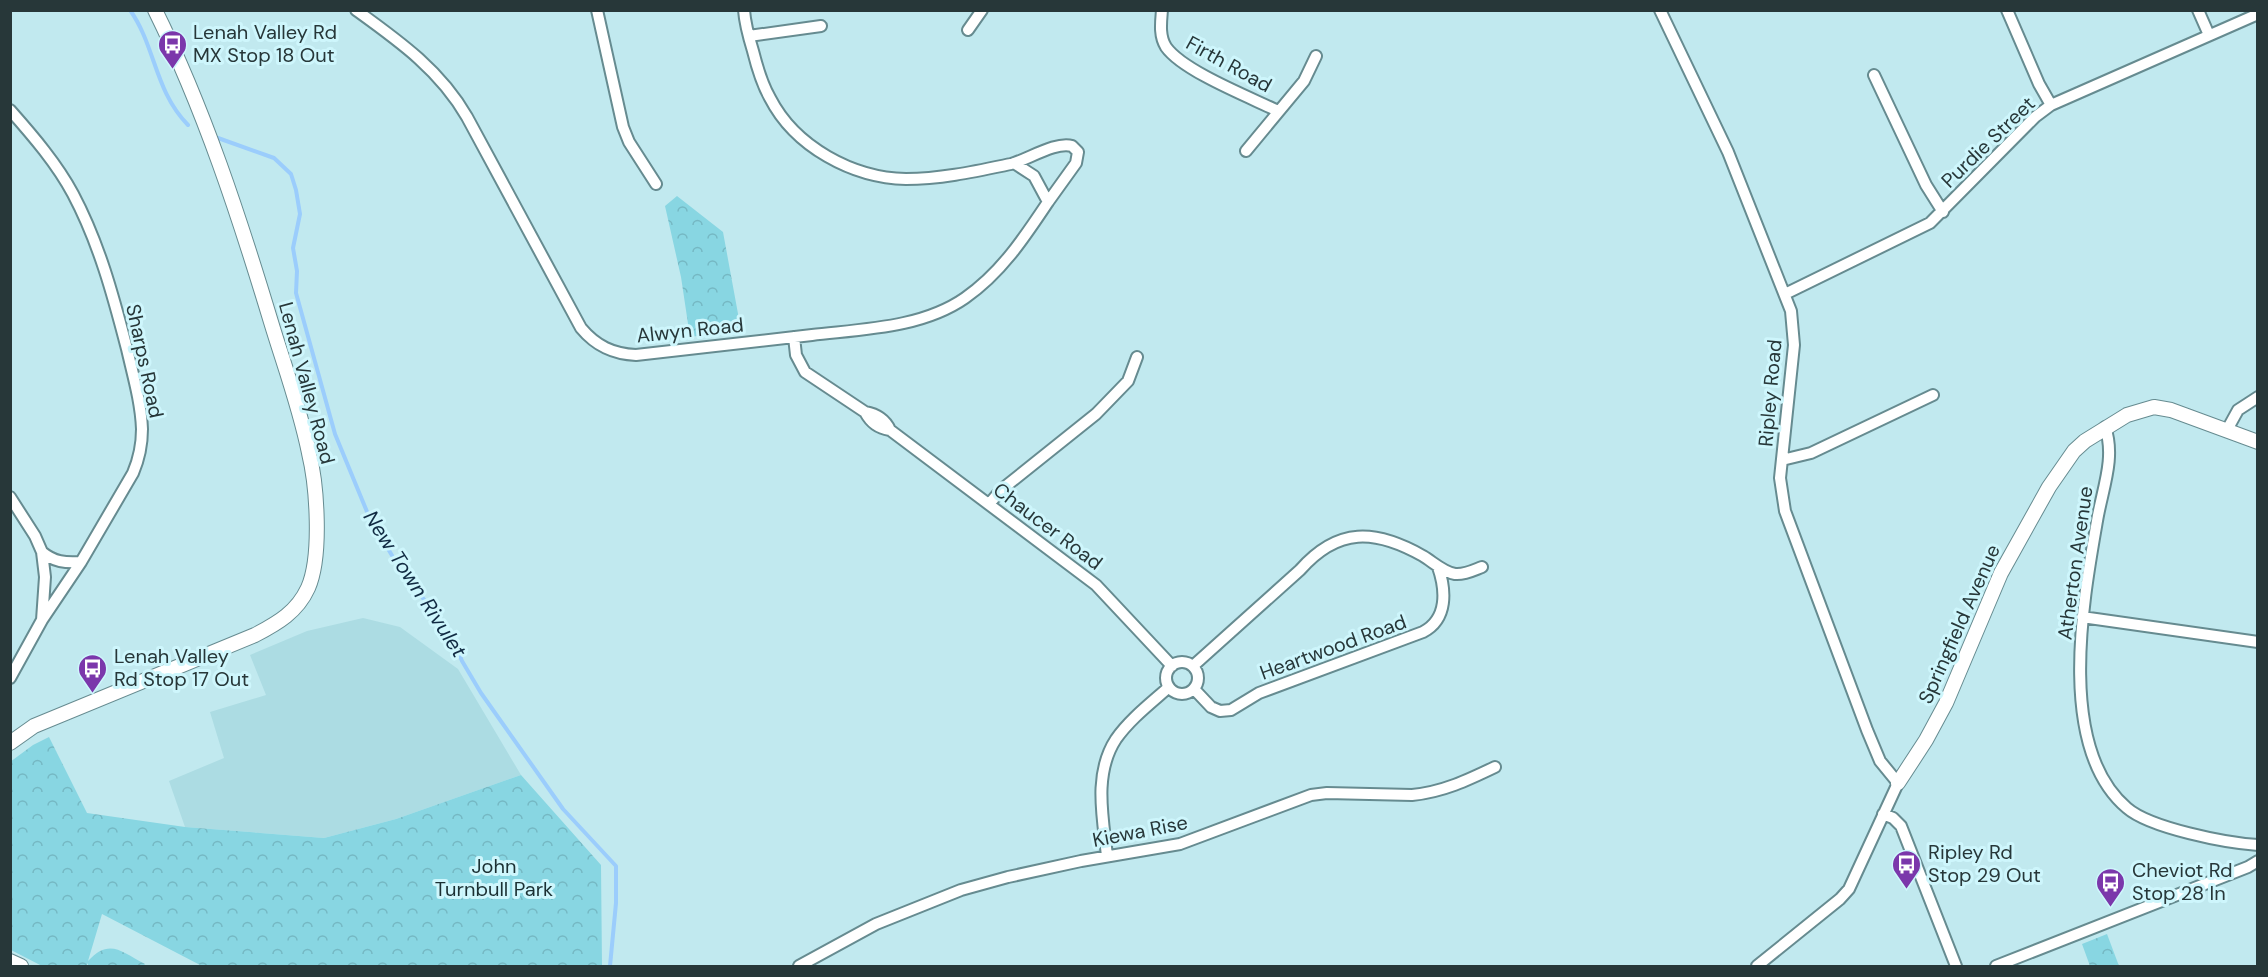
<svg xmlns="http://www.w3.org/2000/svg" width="2268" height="977" font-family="'DM Sans',sans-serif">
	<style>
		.built { fill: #acdce3 }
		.forest { fill: url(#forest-crowns) }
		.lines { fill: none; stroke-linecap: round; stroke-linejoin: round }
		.stream { stroke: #9bcdfc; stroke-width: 4 }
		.street-casing { stroke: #668b90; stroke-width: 14 }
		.secondary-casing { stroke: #668b90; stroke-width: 16 }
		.street { stroke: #fff; stroke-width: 10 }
		.secondary { stroke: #fff; stroke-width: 14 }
		.labels { text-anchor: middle; stroke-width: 6; stroke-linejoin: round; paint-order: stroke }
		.poi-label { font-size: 20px; fill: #273739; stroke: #cef6fc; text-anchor: start }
		.street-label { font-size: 20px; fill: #273739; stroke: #cef6fc }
		.park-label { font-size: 20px; fill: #1b3033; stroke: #cef6fc }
		.water-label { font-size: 21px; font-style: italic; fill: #112b43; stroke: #cef6fc }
	</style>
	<defs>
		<pattern id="forest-crowns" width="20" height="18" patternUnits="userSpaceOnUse" patternTransform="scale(1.5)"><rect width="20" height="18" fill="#88d6e2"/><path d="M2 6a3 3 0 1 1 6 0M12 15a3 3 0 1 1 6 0" fill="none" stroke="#75b8c3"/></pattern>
	</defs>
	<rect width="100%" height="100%" fill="#c1e9ef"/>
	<!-- built -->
	<path class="built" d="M363 618 400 627 458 669 521 775 396 819 324 838 185 827 169 781 224 758 210 712 266 695 250 655 307 631Z"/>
	<!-- forest -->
	<path class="forest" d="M677 196 723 232 741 330 690 337 681 277 665 206Z
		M49 737 87 813 185 827 324 838 396 819 521 775 601 865 602 966H202L102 914 88 961C109 938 121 951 145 964L143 966H88V963L86 966H42L11 950 10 762 33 745Z
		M2107 934 2119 966H2090L2082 944Z"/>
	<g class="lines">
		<!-- stream -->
		<path class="stream" d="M130 10C156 47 154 90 188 125
			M218 138 274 158 291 174 296 190 300 214 293 248 297 271 296 293 335 434 370 519 402 572 450 632 462 661 481 693 563 809 616 866V903L610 966"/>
		<defs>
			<path id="street" d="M356 10C399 41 440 70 467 117L581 328C596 346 613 354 636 355 694 348 753 342 812 335 863 329 922 328 965 298 1001 273 1024 238 1048 202L1034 176 1014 163
				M597 10 623 127 629 142 656 184
				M744 10C745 24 749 38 753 51 757 67 762 84 770 98 795 147 853 178 906 179 941 179 977 171 1011 164 1027 160 1056 141 1072 146L1078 152 1076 163 1048 202
				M1162 10C1161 22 1159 36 1166 47 1183 71 1249 97 1278 111
				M1660 10 1728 152 1791 311 1794 345 1780 478 1785 511 1867 730 1880 761 1898 783 1849 889 1840 899 1757 966
				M2007 10 2039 84 2051 105
				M2198 10 2209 35
				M968 30 982 10
				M749 36 821 26
				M1874 75 1926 185 1943 212
				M10 110C33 136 57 164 73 194 99 243 113 295 127 349 133 375 141 402 142 429 142 445 139 459 133 473L81 562 42 620
				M1246 151 1304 81 1316 56
				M1785 294 1930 223 2035 117 2051 105 2258 14
				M794 337 796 355 805 372 865 412C876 414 885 419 890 430
				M865 412C871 423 878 428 890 430L1096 585 1172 666
				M2105 427C2116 458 2102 490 2097 521 2083 601 2056 748 2127 808 2150 828 2226 843 2258 845
				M2227 430 2238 410 2258 397
				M1782 460 1811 453 1933 395
				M10 497 35 536 42 552 45 577 42 620 10 678
				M990 503 1001 490 1096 414 1128 381 1137 357
				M42 552C54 562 65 563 81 562
				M2082 617 2258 642
				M1166 678a16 16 0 1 1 32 0a16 16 0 1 1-32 0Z
				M1193 666 1300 570C1338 527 1375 529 1423 556 1433 562 1443 572 1455 574 1465 575 1474 570 1482 567
				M1194 689 1211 707 1220 711 1231 710 1259 693 1423 632C1448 619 1446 590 1438 567
				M1883 814 1893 818 1901 826 1956 966
				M1107 856C1103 818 1093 774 1116 739 1130 719 1151 703 1169 687
				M799 966 876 924 961 890 1008 877 1081 861 1180 844 1311 795 1327 793 1412 795C1443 792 1468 780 1495 767
				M1996 966 2248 867 2258 861"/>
			<path id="secondary" d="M10 743 34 726 255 635C278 623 297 612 308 588 322 556 317 486 309 453 300 408 284 365 271 322 239 216 204 109 155 10
				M1898 783 1926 740 1946 703 2001 573 2049 487 2074 451 2085 441 2127 415 2154 407 2171 410 2258 442
				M10 961 21 966"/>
		</defs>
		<!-- street casing -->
		<use href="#street" class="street-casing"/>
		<!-- secondary casing -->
		<use href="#secondary" class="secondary-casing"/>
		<!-- street -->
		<use href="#street" class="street"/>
		<!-- secondary -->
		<use href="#secondary" class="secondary"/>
	</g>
	<!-- icons -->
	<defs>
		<symbol id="bus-pin" viewBox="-11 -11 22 30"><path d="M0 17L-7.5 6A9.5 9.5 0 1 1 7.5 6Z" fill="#7b37ab" stroke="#cef6fc"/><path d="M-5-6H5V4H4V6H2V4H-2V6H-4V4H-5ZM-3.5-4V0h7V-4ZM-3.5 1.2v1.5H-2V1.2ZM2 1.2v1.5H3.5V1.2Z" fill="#fff"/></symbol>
	</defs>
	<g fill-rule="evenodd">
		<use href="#bus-pin" x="156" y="28" width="33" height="45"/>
		<use href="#bus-pin" x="76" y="652" width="33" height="45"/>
		<use href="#bus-pin" x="1890" y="848" width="33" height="45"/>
		<use href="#bus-pin" x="2094" y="866" width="33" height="45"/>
	</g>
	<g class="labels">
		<!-- poi labels -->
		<g class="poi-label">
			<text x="193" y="39">Lenah Valley Rd<tspan x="193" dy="23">MX Stop 18 Out</tspan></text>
			<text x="114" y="663">Lenah Valley<tspan x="114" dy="23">Rd Stop 17 Out</tspan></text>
			<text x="1928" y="859">Ripley Rd<tspan x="1928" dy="23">Stop 29 Out</tspan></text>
			<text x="2132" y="877">Cheviot Rd<tspan x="2132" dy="23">Stop 28 In</tspan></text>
		</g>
		<!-- street labels -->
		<g class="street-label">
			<text transform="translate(1229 64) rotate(29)" y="7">Firth Road</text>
			<text transform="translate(1988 142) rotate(-44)" y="7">Purdie Street</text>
			<text transform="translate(690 330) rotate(-6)" y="7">Alwyn Road</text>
			<text transform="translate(145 361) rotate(78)" y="7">Sharps Road</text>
			<text transform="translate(307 383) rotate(75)" y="7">Lenah Valley Road</text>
			<text transform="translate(1770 393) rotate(-85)" y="7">Ripley Road</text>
			<text transform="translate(1048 526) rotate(37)" y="7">Chaucer Road</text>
			<text transform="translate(2075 563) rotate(-82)" y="7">Atherton Avenue</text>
			<text transform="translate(1959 624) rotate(-66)" y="7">Springfield Avenue</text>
			<text transform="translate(1333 647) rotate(-20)" y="7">Heartwood Road</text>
			<text transform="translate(1140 831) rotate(-11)" y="7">Kiewa Rise</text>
		</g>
		<!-- park labels -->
		<g class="park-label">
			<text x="494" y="873">John<tspan x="494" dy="23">Turnbull Park</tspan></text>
		</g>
		<!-- water labels -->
		<g class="water-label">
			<text transform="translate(415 584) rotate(57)" y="7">New Town Rivulet</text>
		</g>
	</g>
	<!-- border -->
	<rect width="2268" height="977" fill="none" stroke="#273739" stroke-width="24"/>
</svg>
